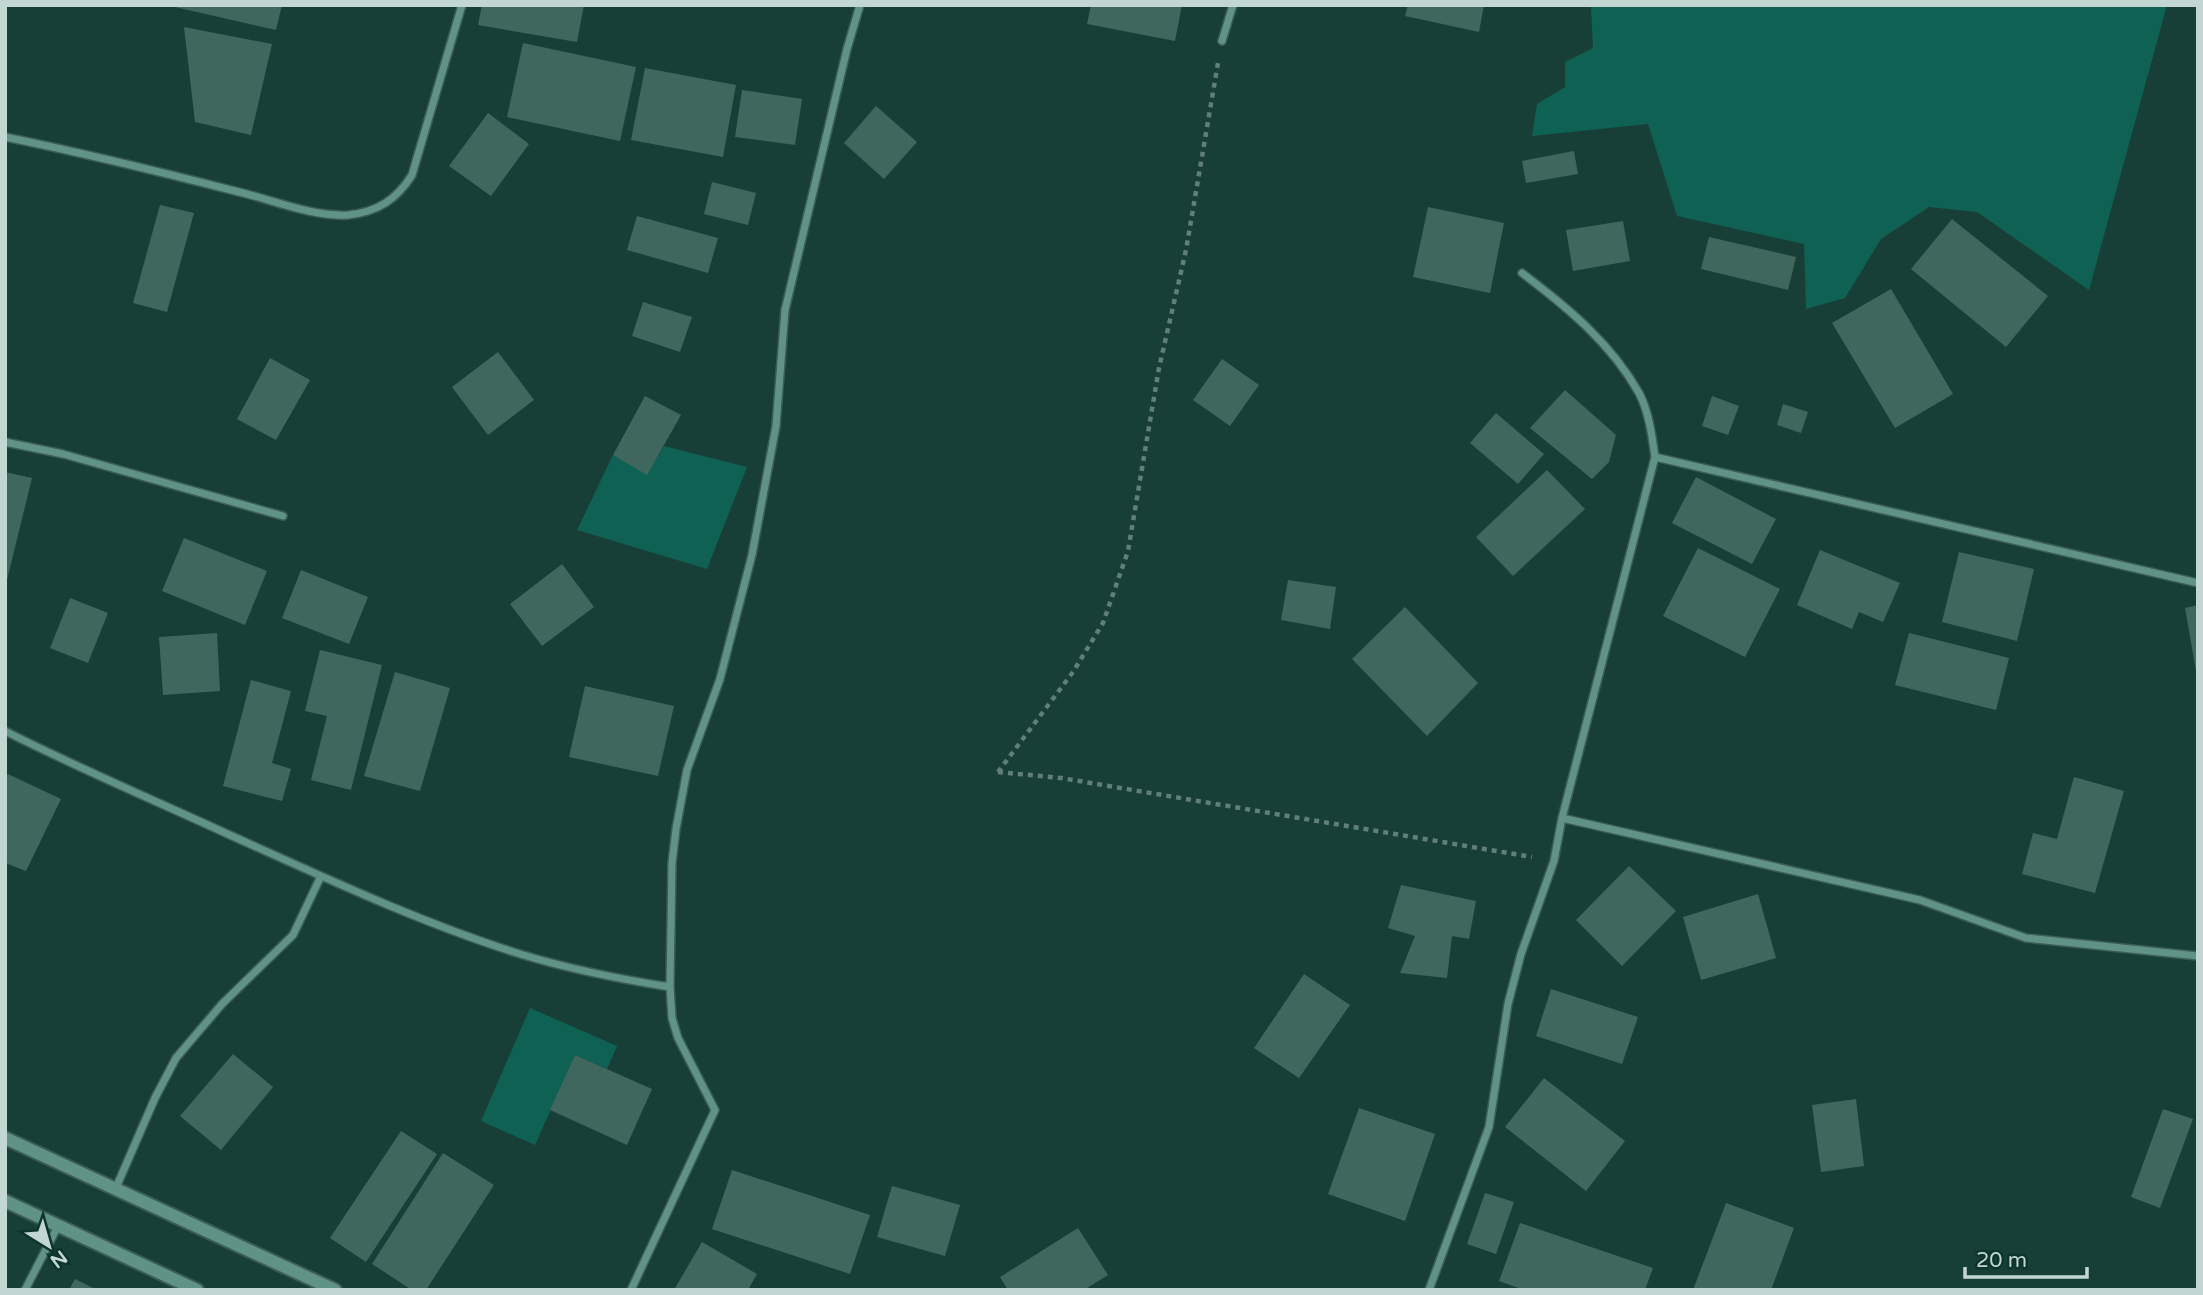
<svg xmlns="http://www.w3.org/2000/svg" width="2203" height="1295" font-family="'Varela Round',sans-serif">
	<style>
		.green { fill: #0f6253 }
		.building { fill: #40675e }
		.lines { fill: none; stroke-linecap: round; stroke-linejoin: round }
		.minor-casing { stroke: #3a5d56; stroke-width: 10 }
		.tertiary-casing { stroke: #3a5d56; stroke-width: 16 }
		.path { stroke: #5f7f78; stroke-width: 4.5; stroke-dasharray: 5 5; stroke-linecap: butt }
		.minor { stroke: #609286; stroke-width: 7 }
		.tertiary { stroke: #609286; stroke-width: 12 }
	</style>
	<rect width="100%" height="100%" fill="#183f37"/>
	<!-- green -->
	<path class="green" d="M1591 5H2167L2089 290 1977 212 1929 207 1881 239 1845 298 1806 309 1804 244 1677 216 1648 124 1532 136 1537 104 1565 87V62L1593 48Z
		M664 446 747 467 707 569 577 530 613 455 647 474Z
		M530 1008 617 1046 607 1069 575 1055 535 1145 481 1121Z"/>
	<!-- building -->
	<path class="building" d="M166 5H282L276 30Z
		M482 5H584L577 42 478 25Z
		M1091 5H1182L1175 41 1087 24Z
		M1408 5H1484L1479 32 1405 16Z
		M184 27 272 44 251 135 195 122Z
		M523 43 636 67 620 141 507 117Z
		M645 68 736 85 723 157 631 140Z
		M742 90 802 99 795 145 735 137Z
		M876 106 917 142 884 179 844 143Z
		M488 113 529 144 491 196 449 166Z
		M1574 151 1578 174 1526 183 1522 161Z
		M712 182 756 193 748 225 704 214Z
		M160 205 194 213 167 312 133 303Z
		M1428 207 1504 223 1490 293 1413 277Z
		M637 216 718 238 708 273 627 250Z
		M1952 219 2048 296 2006 347 1911 269Z
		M1623 221 1630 261 1573 271 1566 230Z
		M1709 237 1796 257 1788 290 1701 269Z
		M1891 289 1953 394 1895 428 1832 323Z
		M643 302 692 317 680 352 632 336Z
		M498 352 534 400 488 435 452 387Z
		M270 358 310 380 276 440 237 419Z
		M1222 359 1259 385 1230 426 1193 400Z
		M1565 390 1616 435 1609 462 1592 479 1530 428Z
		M645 396 681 415 647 475 613 455Z
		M1712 396 1739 406 1728 435 1702 426Z
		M1783 404 1808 412 1801 433 1777 425Z
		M1496 413 1544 454 1518 484 1470 443Z
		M1547 470 1585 509 1513 576 1476 537Z
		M5 472 32 478 6 584H5Z
		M1696 477 1776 519 1752 564 1672 523Z
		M184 538 267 571 245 625 162 591Z
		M1698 548 1780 589 1745 657 1663 616Z
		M1820 550 1900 583 1883 622 1859 612 1852 629 1797 605Z
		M1959 552 2034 569 2017 641 1942 622Z
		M562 564 594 607 542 646 510 604Z
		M301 570 368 597 349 644 282 618Z
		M1288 580 1336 587 1330 629 1281 620Z
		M70 598 108 613 88 663 50 648Z
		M2198 605V671H2196L2185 608Z
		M1405 607 1478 683 1427 736 1352 659Z
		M217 633 220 691 163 695 159 637Z
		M1909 633 2009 658 1996 710 1895 685Z
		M320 650 382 665 351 790 311 780 327 716 305 711Z
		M395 672 450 688 420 791 364 776Z
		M251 680 291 691 272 763 291 769 282 801 223 786Z
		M585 686 674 706 658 776 569 757Z
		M8 774 61 799 26 871 5 863V779Z
		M2074 777 2124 791 2095 893 2022 874 2033 833 2057 839Z
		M1629 866 1676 911 1622 966 1576 920Z
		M1401 885 1476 901 1469 939 1452 936 1447 978 1400 973 1415 936 1388 928Z
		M1758 894 1776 958 1701 980 1683 917Z
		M1304 974 1350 1005 1299 1078 1254 1048Z
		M1551 989 1638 1017 1622 1064 1536 1036Z
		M233 1054 273 1087 221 1150 180 1116Z
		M575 1055 652 1089 627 1145 550 1110Z
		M1544 1078 1625 1141 1586 1191 1505 1127Z
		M1856 1099 1864 1166 1821 1172 1812 1105Z
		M1359 1108 1435 1134 1405 1221 1328 1194Z
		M2163 1109 2193 1119 2160 1208 2131 1197Z
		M401 1131 437 1154 366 1262 330 1238Z
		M443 1153 494 1185 426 1290H412L372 1264Z
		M732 1170 870 1215 850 1274 712 1229Z
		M892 1186 960 1205 945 1256 877 1237Z
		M1485 1193 1514 1202 1496 1254 1467 1244Z
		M1726 1203 1794 1228 1771 1290H1693Z
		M1520 1223 1653 1268 1645 1290H1524L1499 1281Z
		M1078 1228 1108 1275 1084 1290H1008L1000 1277Z
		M702 1242 757 1274 748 1290H674Z
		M75 1279 97 1290H69Z"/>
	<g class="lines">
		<defs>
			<path id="minor" d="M1222 41 1233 5
				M5 137C84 153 161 172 239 192 273 200 313 217 348 215 378 212 397 199 412 175L462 5
				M1522 273C1567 307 1611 343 1639 393 1649 412 1652 436 1655 457
				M5 442 63 454 283 516
				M5 731C76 767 149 798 221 831 319 875 418 922 520 954 569 969 619 979 670 987
				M1562 818 1920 900 2026 938 2198 956
				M115 1190 155 1098 176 1058 222 1004 293 935 321 876
				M25 1290 58 1226
				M631 1290 715 1110 678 1038 672 1018 670 987 672 863 676 829 687 770 720 679 752 555 776 426 785 310 847 49 860 5
				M1429 1290 1489 1127 1508 1004 1521 954 1554 861 1562 818 1655 457 2198 583"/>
			<path id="tertiary" d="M5 1138 335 1290
				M5 1201 197 1290"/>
		</defs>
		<!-- minor casing -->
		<use href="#minor" class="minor-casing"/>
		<!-- tertiary casing -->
		<use href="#tertiary" class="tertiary-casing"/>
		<!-- path -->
		<path class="path" d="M998 772 1073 672 1103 623 1128 551 1159 368 1186 250 1218 63
			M998 772 1061 778 1532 857"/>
		<!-- minor -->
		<use href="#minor" class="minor"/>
		<!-- tertiary -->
		<use href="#tertiary" class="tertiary"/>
	</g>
	<!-- border -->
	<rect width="2203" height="1295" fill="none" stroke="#c2d7d1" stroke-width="14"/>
	<!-- north arrow -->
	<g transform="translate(49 1246) rotate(143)" stroke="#0c352c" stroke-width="5" paint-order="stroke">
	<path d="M0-5L12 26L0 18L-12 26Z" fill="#c2d7d1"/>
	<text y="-10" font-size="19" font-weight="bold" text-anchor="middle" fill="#c2d7d1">N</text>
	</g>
	<!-- scale -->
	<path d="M1965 1267v10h122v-10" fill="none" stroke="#c2d7d1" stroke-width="3.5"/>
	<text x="1976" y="1267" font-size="21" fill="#c2d7d1" stroke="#0c352c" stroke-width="5" paint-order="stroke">20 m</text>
</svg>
